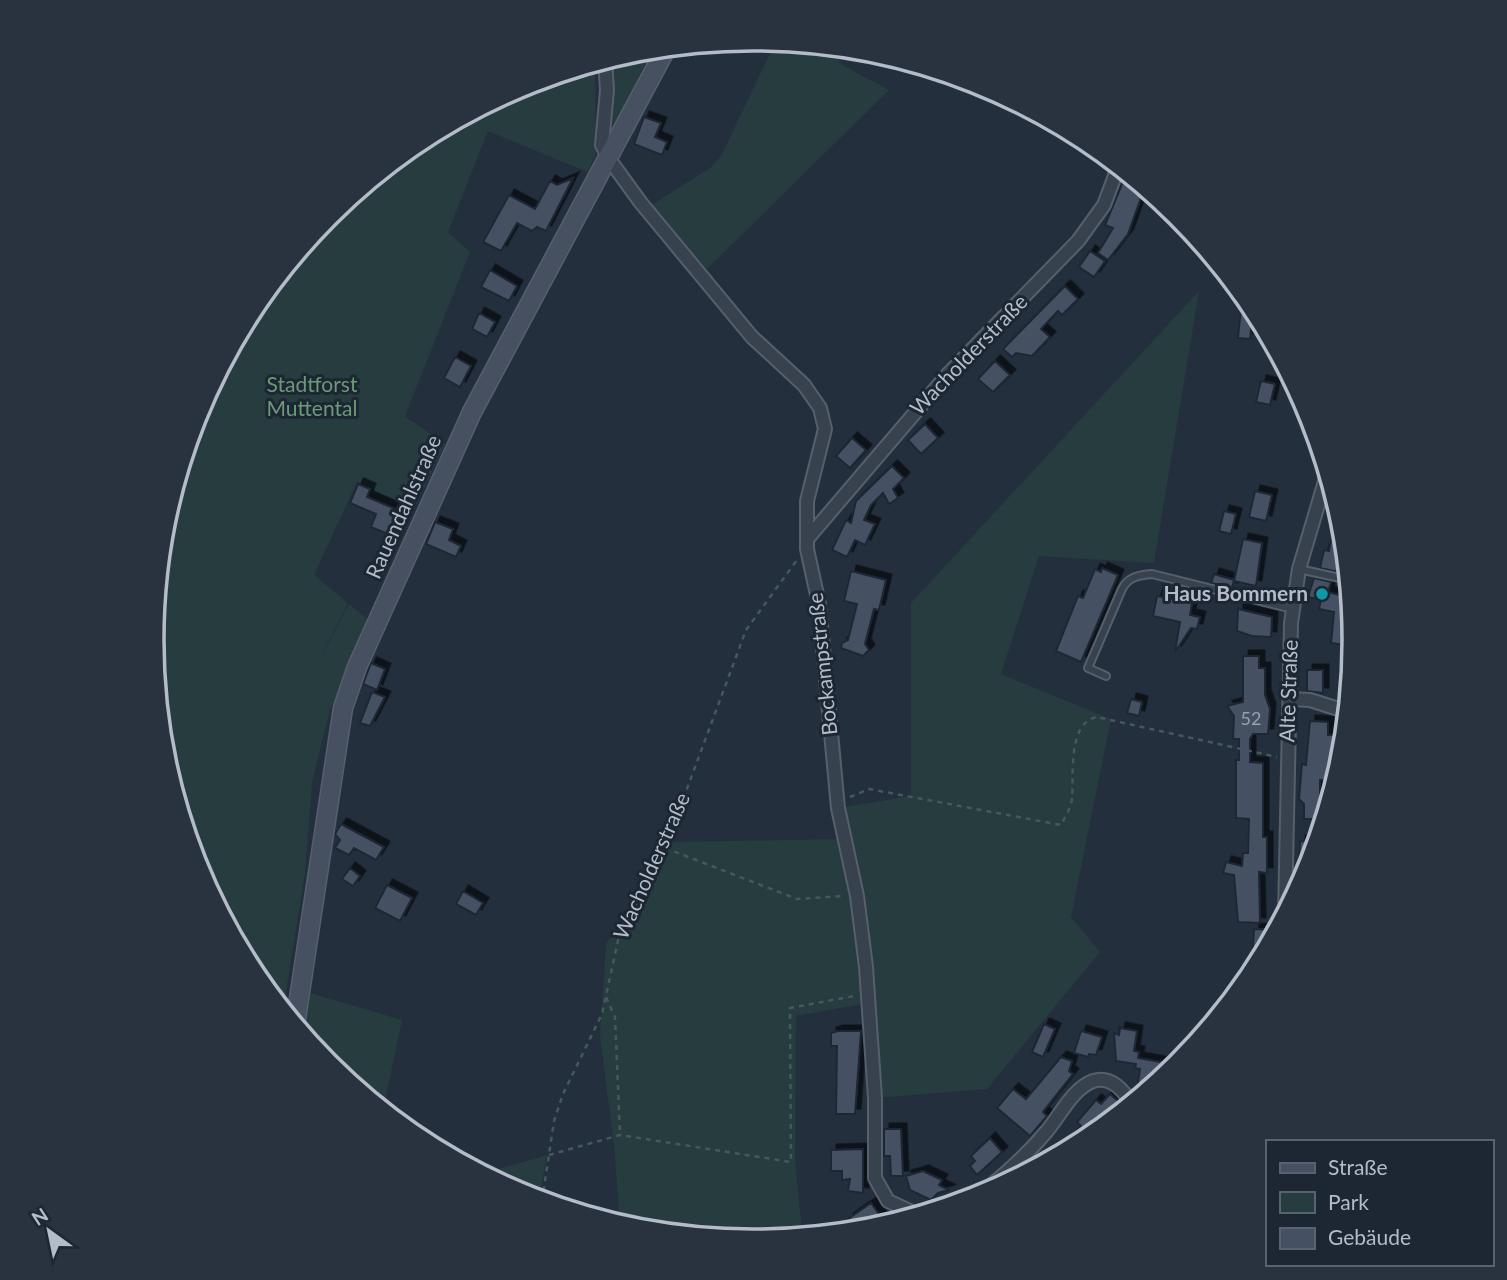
<svg xmlns="http://www.w3.org/2000/svg" width="1507" height="1280" font-family="Lato,sans-serif">
	<style>
		.green { fill: #263c3f }
		.lines { fill: none; stroke-linecap: round; stroke-linejoin: round }
		.stream { stroke: #394c67; stroke-width: 4.5 }
		.building { fill: #455162; stroke: #1f2835; stroke-width: 2; filter: url(#shadow) }
		.lane-casing { stroke: #565f6c; stroke-width: 10 }
		.street-casing { stroke: #565f6c; stroke-width: 16 }
		.secondary-casing { stroke: #565f6c; stroke-width: 21 }
		.path { stroke: #44595c; stroke-width: 2.5; stroke-dasharray: 5 5; stroke-linecap: butt }
		.lane { stroke: #38414e; stroke-width: 6 }
		.street { stroke: #38414e; stroke-width: 12 }
		.secondary { stroke: #465061; stroke-width: 18 }
		.culture-dot { fill: #0f9aa8; stroke: #1d2633; stroke-width: 2.5 }
		.labels { text-anchor: middle; stroke-width: 6; stroke-linejoin: round; paint-order: stroke }
		.number-label { font-size: 18px; fill: #98a1af }
		.street-label { font-size: 21px; fill: #b4bcc9; stroke: #1d2633 }
		.park-label { font-size: 21px; fill: #6b9a76; stroke: #1d2633 }
		.poi-label { font-size: 21px; font-weight: bold; fill: #b4bcc9; stroke: #1d2633; text-anchor: end }
		.rim { fill: none; stroke: #b4bcc9; stroke-width: 3.5 }
	</style>
	<defs>
		<filter id="shadow"><feDropShadow dx="5.5" dy="-5.5" stdDeviation="0" flood-color="#0009"/></filter>
	</defs>
	<rect width="100%" height="100%" fill="#242f3e"/>
	<!-- green -->
	<path class="green" d="M758 39 843 47 839 63 889 90 707 269 650 206 710 168 721 156 774 45Z
		M653 48 613 130 610 58Z
		M595 63 596 153 588 172 488 131 448 232 470 252 405 416 445 444 414 509 357 482 314 575 348 603 315 668 349 604 368 620 330 710 312 783 305 873 283 1011 253 974 198 870 163 757 152 640 164 522 198 409 254 305 328 214 420 140 524 84Z
		M1199 291 1154 563 1039 556 1001 674 1111 719 1071 917 1100 952 987 1089 875 1098 868 1003 796 1016 795 1159 802 1232 807 1236 753 1241 636 1230 620 1225 614 1145 600 1036 606 944 671 842 844 839 838 808 911 796V603Z
		M310 993 402 1020 383 1111 328 1065 303 1035Z
		M547 1155 539 1198 523 1196 482 1174Z"/>
	<g class="lines">
		<!-- stream -->
		<path class="stream" d="M805 50 809 44"/>
	</g>
	<!-- building -->
	<path class="building" d="M644 117 661 123 655 137 667 142 662 155 634 144Z
		M1127 172 1143 185 1140 191 1143 192 1128 234 1108 260 1098 253 1113 228 1105 225Z
		M573 178 546 231 537 227 532 231 517 223 501 251 483 242 509 195 535 209 550 181 557 185Z
		M1090 251 1105 261 1094 277 1079 267Z
		M490 270 517 286 509 301 481 287Z
		M1065 286 1078 299 1062 315 1058 311 1041 329 1050 337 1032 356 1016 353 1012 357 1003 349Z
		M1241 308 1253 310 1250 339 1238 338Z
		M479 313 495 322 487 337 472 329Z
		M455 357 471 366 460 387 444 378Z
		M995 361 1010 375 993 392 978 379Z
		M1261 381 1275 384 1270 405 1256 402Z
		M925 424 938 438 921 454 908 440Z
		M852 438 866 450 850 468 836 456Z
		M892 466 904 478 893 489 898 498 889 504 883 493 871 505 864 520 875 524 865 545 855 540 847 557 832 550 846 520 851 523 856 501Z
		M358 484 370 489 367 497 398 510 388 534 371 527 376 514 350 503Z
		M1255 491 1272 495 1266 521 1249 517Z
		M1224 511 1236 514 1231 534 1219 531Z
		M1342 519 1344 523 1348 574 1320 568 1324 550 1329 551 1333 530 1331 526Z
		M435 522 453 529 449 540 461 546 456 557 426 544Z
		M1243 539 1262 543 1256 586 1234 581Z
		M1102 568 1118 575 1081 662 1056 651 1078 596 1083 598 1095 569 1101 572Z
		M851 571 886 580 879 610 874 609 865 644 869 650 863 656 841 648 842 643 848 640 857 604 844 601Z
		M1214 574 1234 580 1232 588 1211 583Z
		M1314 578 1331 582 1328 592 1351 598 1355 638 1346 636 1345 645 1331 643 1334 612 1319 609 1321 600 1308 597Z
		M1157 596 1192 603 1190 615 1200 617 1197 629 1191 628 1175 652 1180 622 1153 616Z
		M1238 609 1272 617 1271 637 1252 636 1237 631Z
		M1243 656H1259V668H1265V695L1270 709 1268 734H1253L1250 739V762L1263 763V837H1267V873L1259 872 1260 923 1238 922 1234 875 1223 873 1226 862 1242 866 1243 853H1248L1249 819 1236 818V760H1239V739H1233L1234 716 1227 706 1243 702Z
		M371 663 385 669 377 690 363 684Z
		M1307 670H1323V693L1307 691Z
		M372 692 385 697 370 726 360 723Z
		M1131 699 1142 702 1139 716 1127 713Z
		M1310 721 1328 722V735H1334L1333 757H1330L1329 780H1320V804H1329L1309 871 1298 891 1300 841 1314 842V819H1304V804L1299 799 1302 764 1306 765Z
		M341 824 384 847 376 860 354 848 349 855 335 848 340 840 335 834Z
		M350 868 360 876 353 886 342 879Z
		M387 885 412 898 400 921 375 908Z
		M463 891 483 903 476 915 456 904Z
		M1254 929 1272 930 1271 941 1251 977 1244 974 1245 962H1252Z
		M1044 1024 1055 1029 1043 1057 1032 1052Z
		M1120 1028 1137 1031 1134 1051 1139 1052 1138 1058 1166 1063 1163 1078 1148 1090 1137 1089 1140 1069 1135 1068 1136 1064 1116 1061 1114 1033 1119 1035Z
		M838 1031H861L855 1114H836L837 1046H831V1033Z
		M1081 1031 1102 1037 1096 1055 1089 1054 1088 1057 1074 1053Z
		M1061 1057 1072 1061 1069 1071 1073 1074 1043 1112 1047 1116 1030 1136 997 1108 1013 1089 1026 1099Z
		M1110 1094 1118 1101 1109 1111 1112 1113 1106 1121 1108 1122 1087 1140 1060 1155 1057 1151 1078 1134 1075 1131 1081 1126 1077 1122 1096 1100 1101 1104Z
		M884 1129H901L903 1176H891L890 1156H884Z
		M990 1138 1002 1152 977 1175 970 1166 975 1161 971 1156Z
		M863 1149V1193L848 1191 850 1179 842 1180V1171H831V1150Z
		M923 1171 942 1180 939 1185 949 1190 938 1193 931 1200 910 1190 906 1176Z
		M871 1203 887 1225 856 1231 848 1219Z"/>
	<g class="lines">
		<defs>
			<path id="lane" d="M1299 569 1349 580
				M1106 676 1088 668 1122 589C1128 577 1139 575 1152 574L1293 609"/>
			<path id="street" d="M605 60 607 90 602 145 609 159 641 203 752 337 804 385 820 408 825 429 807 501V549L819 604 838 808 857 896 866 967 875 1098V1178L888 1201 914 1213 930 1212
				M808 538 949 373 1078 241 1104 205 1119 165
				M1289 699 1310 700 1348 712
				M1285 916 1291 623 1299 569 1328 471
				M974 1199C999 1180 1025 1157 1046 1132 1060 1116 1072 1089 1093 1081 1111 1075 1124 1091 1132 1104"/>
			<path id="secondary" d="M295 1025 343 708 357 667 472 412 667 47"/>
		</defs>
		<!-- lane casing -->
		<use href="#lane" class="lane-casing"/>
		<!-- street casing -->
		<use href="#street" class="street-casing"/>
		<!-- secondary casing -->
		<use href="#secondary" class="secondary-casing"/>
		<!-- path -->
		<path class="path" d="M850 797 869 789 1061 825C1065 817 1071 808 1072 799 1074 777 1067 722 1097 717L1277 757
			M665 848 797 899 844 896
			M606 997 615 1017 620 1135
			M549 1155 620 1135 791 1162 790 1008 854 996
			M542 1201 554 1121 563 1094 602 1014 619 936 665 848 746 630 797 560"/>
		<!-- lane -->
		<use href="#lane" class="lane"/>
		<!-- street -->
		<use href="#street" class="street"/>
		<!-- secondary -->
		<use href="#secondary" class="secondary"/>
	</g>
	<!-- markers -->
	<circle class="culture-dot" cx="1322" cy="594" r="7"/>
	<g class="labels">
		<!-- number labels -->
		<g class="number-label">
			<text x="1251" y="725">52</text>
		</g>
		<!-- street labels -->
		<g class="street-label">
			<text transform="translate(969 355) rotate(-46)" y="7">Wacholderstraße</text>
			<text transform="translate(404 507) rotate(-66)" y="7">Rauendahlstraße</text>
			<text transform="translate(823 664) rotate(-96)" y="7">Bockampstraße</text>
			<text transform="translate(1289 691) rotate(-88)" y="7">Alte Straße</text>
			<text transform="translate(652 866) rotate(-66)" y="7">Wacholderstraße</text>
		</g>
		<!-- park labels -->
		<g class="park-label">
			<text x="312" y="392">Stadtforst<tspan x="312" dy="24">Muttental</tspan></text>
		</g>
		<!-- poi labels -->
		<g class="poi-label">
			<text x="1308" y="601">Haus Bommern</text>
		</g>
	</g>
	<!-- crop -->
	<path d="M0 0H1507V1280H0ZM164 640a589 589 0 1 1 1178 0a589 589 0 1 1-1178 0Z" fill="#29323f" fill-rule="evenodd"/>
	<path class="rim" d="M164 640a589 589 0 1 1 1178 0a589 589 0 1 1-1178 0Z"/>
	<!-- legend -->
	<rect x="1266" y="1140" width="228" height="126" fill="#1d2633" stroke="#59626f" stroke-width="2"/>
	<rect x="1280" y="1163" width="35" height="10" fill="#465061" stroke="#59626f" stroke-width="2"/>
	<text x="1328" y="1175" font-size="21" fill="#b4bcc9">Straße</text>
	<rect x="1280" y="1192" width="35" height="21" fill="#263c3f" stroke="#59626f" stroke-width="2"/>
	<text x="1328" y="1210" font-size="21" fill="#b4bcc9">Park</text>
	<rect x="1280" y="1228" width="35" height="21" fill="#455162" stroke="#59626f" stroke-width="2"/>
	<text x="1328" y="1245" font-size="21" fill="#b4bcc9">Gebäude</text>
	<!-- north arrow -->
	<g transform="translate(49 1231) rotate(327)" stroke="#1d2633" stroke-width="5" paint-order="stroke">
	<path d="M0-5L12 26L0 18L-12 26Z" fill="#b4bcc9"/>
	<text y="-10" font-size="19" font-weight="bold" text-anchor="middle" fill="#b4bcc9">N</text>
	</g>
</svg>
